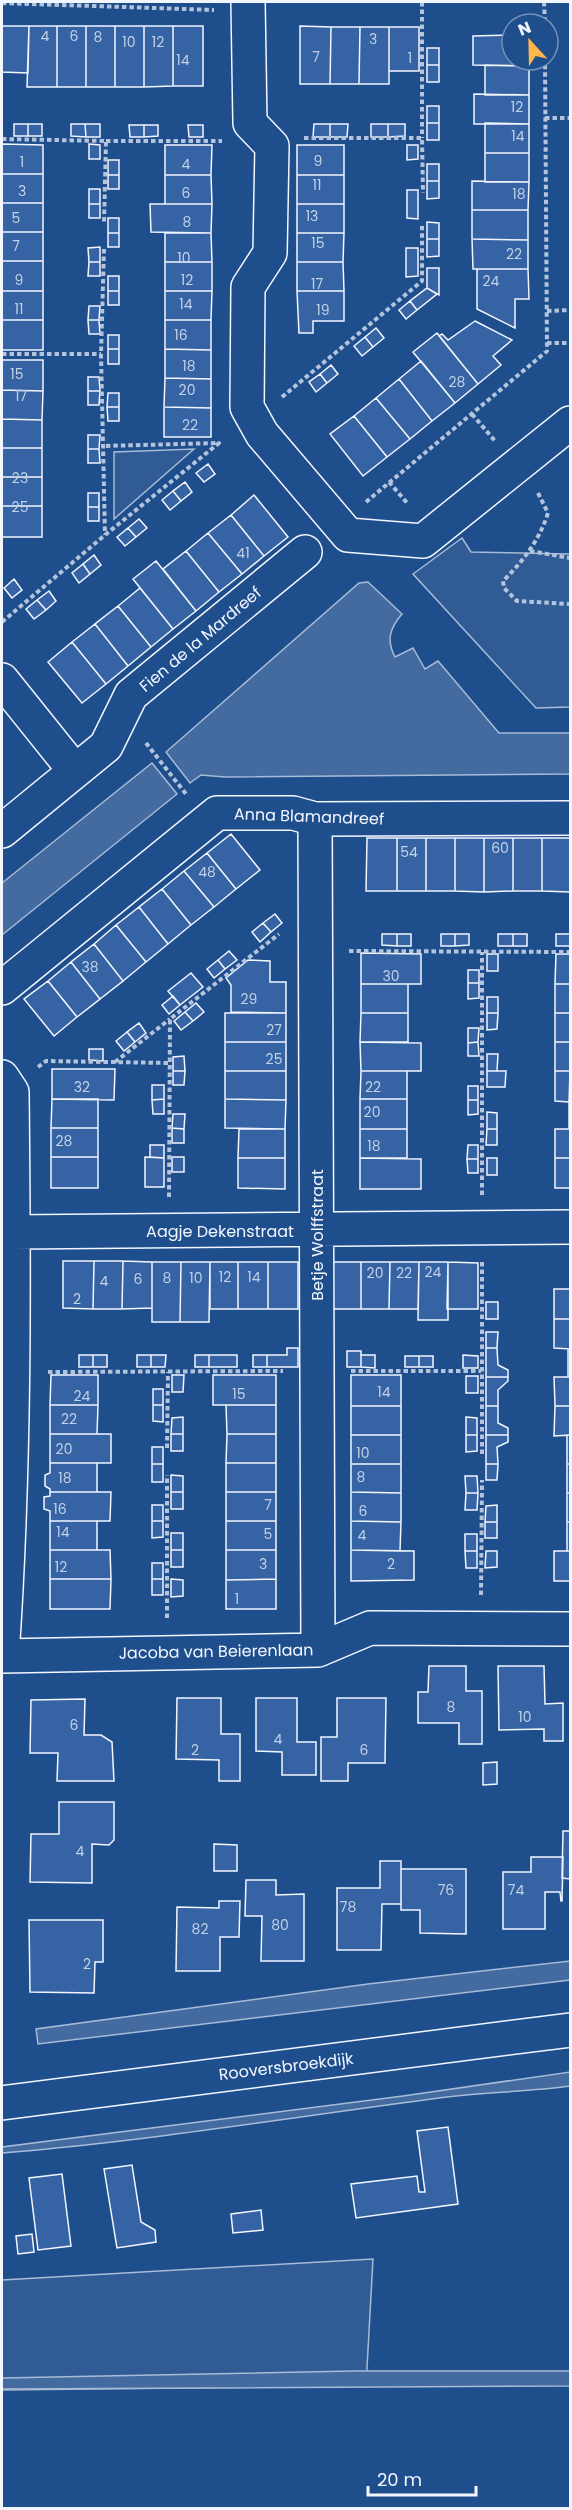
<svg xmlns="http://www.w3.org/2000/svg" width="572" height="2510" font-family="Poppins,sans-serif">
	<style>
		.built { fill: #305b95; stroke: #a8bbd7; stroke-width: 1.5 }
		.water { fill: #446ba0; stroke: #a8bbd7; stroke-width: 1.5 }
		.building { fill: #3563a3; stroke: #f2f6ff; stroke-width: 1.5 }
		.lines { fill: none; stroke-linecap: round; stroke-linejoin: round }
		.minor-casing { stroke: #f2f6ff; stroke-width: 36 }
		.path { stroke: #b3c4dc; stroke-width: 4; stroke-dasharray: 4.5 3; stroke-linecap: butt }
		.minor { stroke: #1f4e8c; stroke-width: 33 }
		.labels { text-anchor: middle; stroke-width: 4.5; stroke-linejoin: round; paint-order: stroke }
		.number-label { font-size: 14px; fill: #c3d1e8 }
		.street-label { font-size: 16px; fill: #f2f6ff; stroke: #1f4e8c }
	</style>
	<rect width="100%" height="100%" fill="#1f4e8c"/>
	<!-- built -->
	<path class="built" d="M194 449 114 519V452Z
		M462 538 471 552 570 554V707L536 708 413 574Z
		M373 2259 366 2386 2 2390V2280Z"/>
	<!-- water -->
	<path class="water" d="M368 582 402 614C390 628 386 640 395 657L413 648 425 669 438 661 499 733H570V774L225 777 201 775 190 783 166 752 359 583Z
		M152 763 177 794 2 935V883Z
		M570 1961V1980L38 2044 36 2029 368 1984Z
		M570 2072V2086C527 2092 483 2092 439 2098 294 2117 148 2141 2 2153V2147L403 2096Z
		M353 2371H570V2386L2 2389V2378Z"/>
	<!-- building -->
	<path class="building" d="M2 26H29L28 73 2 72Z
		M29 26H57V87H27Z
		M57 26H86V87H57Z
		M86 26H115V87H86Z
		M115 26H144V87H115Z
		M144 26H173V86L144 87Z
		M173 26H203V86H173Z
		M300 26 331 27 330 84H300Z
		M331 27H360L359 84H330Z
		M360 27H389V84H359Z
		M389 27H419V71H389Z
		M512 35V60H529V66L473 65V36Z
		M427 48H439V65H427Z
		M427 65H439V82H427Z
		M485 65 529 66V95H485Z
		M474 94 529 95V124H474Z
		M427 106H439V123H427Z
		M427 123H439V140H427Z
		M485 123 529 124V153H485Z
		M14 124H28V136H14Z
		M28 124H42V136H28Z
		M71 124H85L86 137 71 136Z
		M85 124H100V137H86Z
		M314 124H330V137H313Z
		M330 124H348L347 137H330Z
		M371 124H388V137H371Z
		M388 124H405V136L388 137Z
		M129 125H144V137H130Z
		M144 125H158V136L144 137Z
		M188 125H203V137H189Z
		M2 144 43 145V174H2Z
		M89 144 100 145V159H89Z
		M165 145H212L211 175H165Z
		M297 145H344V175H297Z
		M407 145H418V159L407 160Z
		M485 153H529V182H485Z
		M108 160H119V175H108Z
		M427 164H439V181H427Z
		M2 174H43V203H2Z
		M108 175H119V189H108Z
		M165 175H211L212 204H165Z
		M297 175H344V204H297Z
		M427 181H439V198L427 199Z
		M472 181 529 182 528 210H472Z
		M89 189H100V204H89Z
		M407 190H418V219L407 218Z
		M2 203H43V232H2Z
		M89 204H100V218H89Z
		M150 204H212L211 233 151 232Z
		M297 204H344V233H297Z
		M472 210H528V240L472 239Z
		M108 218H119V233H108Z
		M427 222 439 223V239H427Z
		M2 232H43V261H2Z
		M108 233H119V247H108Z
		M165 233H211L212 262H165Z
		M297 233H344L343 262H297Z
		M427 239H439V256L427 257Z
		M472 239 528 240V269H473Z
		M100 247V262H89L88 248Z
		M406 248H418V276L406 277Z
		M2 261H43V291H2Z
		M89 262H100V276H88Z
		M165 262H212V291H165Z
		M297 262H343L344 291H297Z
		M427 268H439V295L427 288Z
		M477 269H528L529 299H515V328L477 309Z
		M108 276H119V291H108Z
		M427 288 437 294 417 310 410 301Z
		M2 291H43V320H2Z
		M108 291H119V305H108Z
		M165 291H212L211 320H165Z
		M297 291H344V321H313V333H299Z
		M410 301 417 310 406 319 399 310Z
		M89 306H100L99 320H88Z
		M2 320H43V350H2Z
		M88 320H99L100 334H89Z
		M165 320H211V350L165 349Z
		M475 321 512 340 493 356 501 365 478 384 439 336 442 334 448 340Z
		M376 328 384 338 373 347 365 337Z
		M437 333 478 384 455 403 413 352Z
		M108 335H119V349H108Z
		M365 337 373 347 362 356 354 346Z
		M108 349H119V364H108Z
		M165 349 211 350V379L165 378Z
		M2 360H43V391L2 390Z
		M421 361 455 403 432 421 399 379Z
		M331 365 338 374 327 383 320 374Z
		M320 374 327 383 316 392 309 382Z
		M88 377H99L100 391H88Z
		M165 378 211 379V408L164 407Z
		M399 379 432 421 410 439 376 398Z
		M2 390 43 391 42 420 2 419Z
		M88 391H100L99 405H88Z
		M108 393H119V407H107Z
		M376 398 410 439 387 457 354 416Z
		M107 407H119V421H108Z
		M164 407 211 408V437H164Z
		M354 416 387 457 363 476 330 434Z
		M2 419 42 420V448H2Z
		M88 435H100L99 449H88Z
		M2 448H42V477H2Z
		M88 449H99L100 463H88Z
		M208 464 215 474 204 482 196 473Z
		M2 477H42V506H2Z
		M185 482 192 492 181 501 173 491Z
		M173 491 181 501 170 510 162 500Z
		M88 493H99V507H88Z
		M254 495 288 537 264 556 231 515Z
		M2 506H42V537H2Z
		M88 507H99V521H88Z
		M231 515 264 556 242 574 208 533Z
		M139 519 147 528 136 537 128 528Z
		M128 528 136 537 125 546 117 537Z
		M208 533 242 574 219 592 186 551Z
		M186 551 219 592 196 611 163 569Z
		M94 555 101 565 90 574 83 564Z
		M156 561 196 611 173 629 133 579Z
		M83 564 90 574 79 583 72 573Z
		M14 579 22 590 12 598 4 588Z
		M140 588 173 629 151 647 118 606Z
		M49 591 56 601 46 610 37 600Z
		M37 600 46 610 34 619 26 609Z
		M118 606 151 647 128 666 95 624Z
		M95 624 128 666 106 684 72 642Z
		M72 642 106 684 82 703 48 662Z
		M231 834 260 870 236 889 207 853Z
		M367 838H397V891H366Z
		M397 838H426V891H397Z
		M426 838H455V891H426Z
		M455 838H484V892L455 891Z
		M484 838H513V891L484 892Z
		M513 838H542V891H513Z
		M542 838H570V892L542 891Z
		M207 853 236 889 214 907 184 871Z
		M184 871 214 907 191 925 162 889Z
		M162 889 191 925 168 944 139 907Z
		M139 907 168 944 146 962 116 925Z
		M275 914 282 923 271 932 263 923Z
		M263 923 271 932 260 942 252 932Z
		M116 925 146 962 123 981 94 944Z
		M382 934H397V946L382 945Z
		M397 934H411V946H397Z
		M441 934H455V946H441Z
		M455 934H469V945L455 946Z
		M498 934H513V946H498Z
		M513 934H527V946H513Z
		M556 934H570V946H556Z
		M94 944 123 981 100 999 71 962Z
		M229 951 237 960 225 969 218 960Z
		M361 953 421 954V984H361Z
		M487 954H498V971H487Z
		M556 954H570V984H555Z
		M218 960 225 969 214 978 207 969Z
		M248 960 270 961V982H286V1013L231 1012V985L226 978Z
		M71 962 100 999 77 1017 48 981Z
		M468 970H479V983H468Z
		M191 973 203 987 180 1005 168 991Z
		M48 981 77 1017 54 1036 24 999Z
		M468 983H479V998L468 999Z
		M361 984H408V1013H361Z
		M555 984H570V1013H555Z
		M173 996 180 1005 169 1014 162 1005Z
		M487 997H498V1013H487Z
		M196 1003 204 1012 193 1021 185 1012Z
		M185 1012 193 1021 181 1030 174 1021Z
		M225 1013H286V1042H225Z
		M361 1013H408V1042H360Z
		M487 1013H498L497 1029 487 1030Z
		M555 1013H570V1042H555Z
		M139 1023 146 1033 135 1042 127 1032Z
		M468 1028H479L478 1042 468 1043Z
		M127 1032 135 1042 124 1051 116 1041Z
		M225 1042H286V1071H225Z
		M360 1042 421 1043V1071H361Z
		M478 1042 479 1056H468V1043Z
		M555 1042H570V1071H555Z
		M89 1049H103V1061L89 1060Z
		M487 1054H498L497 1071H487Z
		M184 1056 185 1071H173V1057Z
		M52 1069H115L114 1100 52 1099Z
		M173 1071H185L184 1085H173Z
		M225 1071H286V1100L225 1099Z
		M361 1071H407V1099H360Z
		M487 1071H506L505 1087H487Z
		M555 1071H570L569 1102 555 1101Z
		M152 1085H164V1099L152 1100Z
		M468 1086H478V1100H468Z
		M52 1099H98V1128H51Z
		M164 1099V1114H153L152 1100Z
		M225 1099 286 1100 285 1129 225 1128Z
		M360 1099H407V1129H360Z
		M468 1100H478V1114L468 1115Z
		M569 1100H570V1129H569Z
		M487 1112 497 1113V1129H487Z
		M173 1114H185L184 1129 172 1128Z
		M51 1128H98V1157H51Z
		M172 1128 184 1129V1143H172Z
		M239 1129H285V1158H238Z
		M360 1129H407V1158H360Z
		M487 1129H497V1145H486Z
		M555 1129H570V1158H555Z
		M150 1145H164V1158L150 1157Z
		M468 1145H478V1159H467Z
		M51 1157H98V1188H51Z
		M145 1157 164 1158V1187H145Z
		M172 1157H184V1172H172Z
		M238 1158H285V1189L238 1188Z
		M360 1158 421 1159V1189H360Z
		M487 1158H497V1175H487Z
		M555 1158H570V1188H555Z
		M467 1159H478V1173H468Z
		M63 1261H94L93 1309 63 1308Z
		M94 1261H123L122 1309H93Z
		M123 1261 152 1262V1308L122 1309Z
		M152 1262H181L180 1322H152Z
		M181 1262H210L209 1322H180Z
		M210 1262H238V1309H210Z
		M238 1262H268V1309H238Z
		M268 1262H298V1309H268Z
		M330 1262H361V1309H330Z
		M361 1262H390L389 1309H361Z
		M390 1262H419L418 1309H389Z
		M419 1262H448V1320H418Z
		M448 1262 478 1263V1309H447Z
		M554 1289H570V1319H554Z
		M486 1302H498V1319H486Z
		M554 1319H570V1349L554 1348Z
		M486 1332H498L497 1348H486Z
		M287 1348H298V1367H267V1355H287Z
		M486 1348H497L498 1365 508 1370V1377H486Z
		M568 1349H570V1377H568Z
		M347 1351H361V1367H347Z
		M79 1355H93V1367H79Z
		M93 1355H107V1367H93Z
		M137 1355H151V1367H137Z
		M151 1355H166L165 1367H151Z
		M195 1355H209V1367H195Z
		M209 1355H237V1367H209Z
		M253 1355H267V1367H253Z
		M361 1355H375V1368L361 1367Z
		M463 1355 478 1356V1368H463Z
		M405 1356H419V1367H405Z
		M419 1356H433V1367H419Z
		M51 1375H98V1405H50Z
		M172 1375H184L183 1392H172Z
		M213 1375H276V1405H213Z
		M351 1375H401V1406H351Z
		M466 1376H478V1393H466Z
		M486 1377H508V1381L498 1390V1406H486Z
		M554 1377H570V1406H555Z
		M153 1389H163V1405H153Z
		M50 1405H98L97 1434H50Z
		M153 1405H163V1422L153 1421Z
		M226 1405H276V1434H227Z
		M351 1406H401V1435H351Z
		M486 1406H498V1423L508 1428V1435H486Z
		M555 1406H570V1435L554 1436Z
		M183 1417V1434H171L172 1418Z
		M466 1417 477 1418V1435H466Z
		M50 1434H111V1463H50Z
		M171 1434H183V1451H171Z
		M227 1434H276V1463H226Z
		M351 1435H401V1464H351Z
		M466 1435H477V1451L466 1452Z
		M486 1435H508V1442L497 1447 498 1464H486Z
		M567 1435H570V1464H567Z
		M152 1447H163V1464H152Z
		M50 1463H97V1492H50V1489L45 1486V1475L50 1473Z
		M226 1463H276V1492H226Z
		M152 1464H163V1482H152Z
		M351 1464H401V1493L351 1492Z
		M486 1464H498L497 1480H486Z
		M567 1464H570V1493H567Z
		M171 1475 183 1476V1492H171Z
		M465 1476H477L478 1493H466Z
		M50 1492H111L110 1521H50V1511L44 1509V1497L50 1496Z
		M171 1492H183V1509H171Z
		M226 1492H276V1521H226Z
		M351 1492 401 1493V1522L351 1521Z
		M466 1493H478L477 1510H465Z
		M567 1493H570V1522H567Z
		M152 1505H163V1521H152Z
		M497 1505V1522H485L486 1506Z
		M50 1521H97V1550H50Z
		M152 1521H163V1537L152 1538Z
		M226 1521H276V1550H226Z
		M351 1521 401 1522 400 1551 351 1550Z
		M485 1522H497V1538H485Z
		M567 1522H570V1551H567Z
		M171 1533H183V1550H171Z
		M465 1534H477V1551H465Z
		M50 1550H110L111 1579H50Z
		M171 1550H183V1567H171Z
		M226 1550H276V1579L226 1580Z
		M351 1550 414 1551V1580L351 1581Z
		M465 1551H477V1568H466Z
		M486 1551H497V1567L485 1568Z
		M554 1551H570V1581H554Z
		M152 1563H163V1579H152Z
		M50 1579H111L110 1609H50Z
		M152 1579H163V1595H152Z
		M171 1579 183 1580V1596L171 1597Z
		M276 1579V1609H226V1580Z
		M429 1666H466V1691H482V1744H459V1723H418V1692H428Z
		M498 1666H544L545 1704 563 1703V1741H544V1729L499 1730Z
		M177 1698H221V1734H240V1781H219V1760L176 1759Z
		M256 1698H297V1742H316V1775H282V1752L256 1751Z
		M337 1698H386L385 1763H348V1781H321V1737H337Z
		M85 1699 84 1735H101L112 1742 114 1781H57L58 1753H30L31 1700Z
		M497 1762V1784L483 1785V1763Z
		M59 1802H114V1840L109 1845 92 1844V1883L30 1882 31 1834H59Z
		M563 1831H570V1879L562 1878Z
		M214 1844 237 1845V1871H214Z
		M531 1857H563L562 1901H561L560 1892H545V1929H503V1872H531Z
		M380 1861H401V1904H382L381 1950H337V1888H380Z
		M401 1869H466V1934L420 1933V1910H401Z
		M246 1880H276V1895L304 1894V1961H261L262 1916H245Z
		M219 1901H240L239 1937H220V1971H176L177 1907 219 1908Z
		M29 1920H103V1962H95L94 1993 30 1992Z
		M448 2127 458 2204 356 2218 351 2184 417 2176 419 2192H425L417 2131Z
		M132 2165 141 2222 155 2230 156 2242 117 2248 104 2169Z
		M62 2174 71 2246 38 2250 29 2178Z
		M261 2210 263 2230 233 2233 231 2214Z
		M32 2234 34 2252 18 2254 16 2236Z"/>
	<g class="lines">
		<defs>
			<path id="minor" d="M248 2 250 123 272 146 270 253 248 287 247 407 262 434 348 535 423 541 570 423
				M2 680 75 771
				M315 819 318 1650
				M2 831 106 746 131 695 305 552
				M2 988 217 813H293L315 819 570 818
				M2 1077 12 1092C14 1280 15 1468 2 1655
				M14 1232 570 1227
				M2 1656 318 1650 370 1628 570 1629
				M2 2103 570 2030"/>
		</defs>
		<!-- minor casing -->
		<use href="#minor" class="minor-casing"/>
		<!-- path -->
		<path class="path" d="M422 2V138
			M544 2 545 24
			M2 3 214 10
			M545 118H570
			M304 138H422L423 193
			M2 139 106 141 104 223
			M106 141H222
			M104 249 101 354 105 535
			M547 311 570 310
			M547 343H570
			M2 354H101
			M282 397 422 281V226
			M472 414 495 441
			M389 482 408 504
			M538 493 548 513C539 541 523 561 503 581L504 588 517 601 570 604
			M366 502 547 351 545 60
			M530 551 570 558
			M2 622 105 535 219 443 103 446
			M146 743 186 794
			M349 951 570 952
			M115 1062 170 1019
			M38 1067 46 1061 170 1063
			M482 1195V952
			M169 1197 170 1019 279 934
			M351 1371H481
			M48 1372 283 1371
			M167 1448 168 1372
			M482 1454V1262
			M481 1595 482 1480
			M167 1618V1475"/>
		<!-- minor -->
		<use href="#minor" class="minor"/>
	</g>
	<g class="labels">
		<!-- number labels -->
		<g class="number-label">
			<text x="45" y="41">4</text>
			<text x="74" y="41">6</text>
			<text x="98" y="42">8</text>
			<text x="373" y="44">3</text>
			<text x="129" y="47">10</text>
			<text x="158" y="47">12</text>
			<text x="316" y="62">7</text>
			<text x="410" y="63">1</text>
			<text x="183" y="65">14</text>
			<text x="517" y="112">12</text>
			<text x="518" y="141">14</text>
			<text x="318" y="166">9</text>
			<text x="22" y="167">1</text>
			<text x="186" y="169">4</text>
			<text x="317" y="190">11</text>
			<text x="22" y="196">3</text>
			<text x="186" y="198">6</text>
			<text x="519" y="199">18</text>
			<text x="312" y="221">13</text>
			<text x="16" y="223">5</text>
			<text x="187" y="227">8</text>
			<text x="318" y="248">15</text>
			<text x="16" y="251">7</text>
			<text x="514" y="259">22</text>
			<text x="184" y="263">10</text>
			<text x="19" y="285">9</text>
			<text x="187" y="285">12</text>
			<text x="491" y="286">24</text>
			<text x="317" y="289">17</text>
			<text x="186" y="309">14</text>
			<text x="19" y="314">11</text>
			<text x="323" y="315">19</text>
			<text x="181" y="340">16</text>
			<text x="189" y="371">18</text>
			<text x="17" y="379">15</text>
			<text x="457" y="387">28</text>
			<text x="187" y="395">20</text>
			<text x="21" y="401">17</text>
			<text x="190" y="430">22</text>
			<text x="20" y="483">23</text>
			<text x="20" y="512">25</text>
			<text x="243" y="558">41</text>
			<text x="500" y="853">60</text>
			<text x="409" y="857">54</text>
			<text x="207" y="877">48</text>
			<text x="90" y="972">38</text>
			<text x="391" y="981">30</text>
			<text x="249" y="1004">29</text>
			<text x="274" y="1035">27</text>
			<text x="274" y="1064">25</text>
			<text x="82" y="1092">32</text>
			<text x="373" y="1092">22</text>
			<text x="372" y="1117">20</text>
			<text x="64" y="1146">28</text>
			<text x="374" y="1151">18</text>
			<text x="433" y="1277">24</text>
			<text x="375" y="1278">20</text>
			<text x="404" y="1278">22</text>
			<text x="225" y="1282">12</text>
			<text x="254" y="1282">14</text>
			<text x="167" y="1283">8</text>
			<text x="196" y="1283">10</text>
			<text x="138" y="1284">6</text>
			<text x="104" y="1286">4</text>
			<text x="77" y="1304">2</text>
			<text x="384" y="1397">14</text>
			<text x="239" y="1399">15</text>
			<text x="82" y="1401">24</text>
			<text x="69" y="1424">22</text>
			<text x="64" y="1454">20</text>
			<text x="363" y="1458">10</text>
			<text x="361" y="1482">8</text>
			<text x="65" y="1483">18</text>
			<text x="268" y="1510">7</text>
			<text x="60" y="1514">16</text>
			<text x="363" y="1516">6</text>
			<text x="63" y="1537">14</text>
			<text x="268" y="1539">5</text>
			<text x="362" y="1540">4</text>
			<text x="263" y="1569">3</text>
			<text x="391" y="1569">2</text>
			<text x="61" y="1572">12</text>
			<text x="237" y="1604">1</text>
			<text x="451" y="1712">8</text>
			<text x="525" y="1722">10</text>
			<text x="74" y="1730">6</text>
			<text x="278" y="1744">4</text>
			<text x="195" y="1755">2</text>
			<text x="364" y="1755">6</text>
			<text x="80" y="1856">4</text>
			<text x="446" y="1895">76</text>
			<text x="516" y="1895">74</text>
			<text x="348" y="1912">78</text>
			<text x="280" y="1930">80</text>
			<text x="200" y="1934">82</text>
			<text x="87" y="1969">2</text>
		</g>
		<!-- street labels -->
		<g class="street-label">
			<text transform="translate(200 639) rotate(-40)" y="6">Fien de la Mardreef</text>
			<text transform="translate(309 816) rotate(2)" y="6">Anna Blamandreef</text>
			<text x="220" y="1237">Aagje Dekenstraat</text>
			<text transform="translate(317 1235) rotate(-90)" y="6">Betje Wolffstraat</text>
			<text transform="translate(216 1651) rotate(-1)" y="6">Jacoba van Beierenlaan</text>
			<text transform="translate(286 2066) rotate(-7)" y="6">Rooversbroekdijk</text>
		</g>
	</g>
	<!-- border -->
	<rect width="572" height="2510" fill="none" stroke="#f2f6ff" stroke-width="6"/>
	<!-- north arrow -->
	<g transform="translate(530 42) rotate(338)"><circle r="28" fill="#1f4e8c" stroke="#7391ba" stroke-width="1.5"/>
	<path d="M0-4.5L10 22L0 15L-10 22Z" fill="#ffb74d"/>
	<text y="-9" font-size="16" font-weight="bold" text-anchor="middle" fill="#f2f6ff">N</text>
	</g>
	<!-- scale -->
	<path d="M368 2486v9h108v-9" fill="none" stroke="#f2f6ff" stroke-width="3"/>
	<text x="377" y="2486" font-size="18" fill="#f2f6ff" stroke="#1f4e8c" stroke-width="4.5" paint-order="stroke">20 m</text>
</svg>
